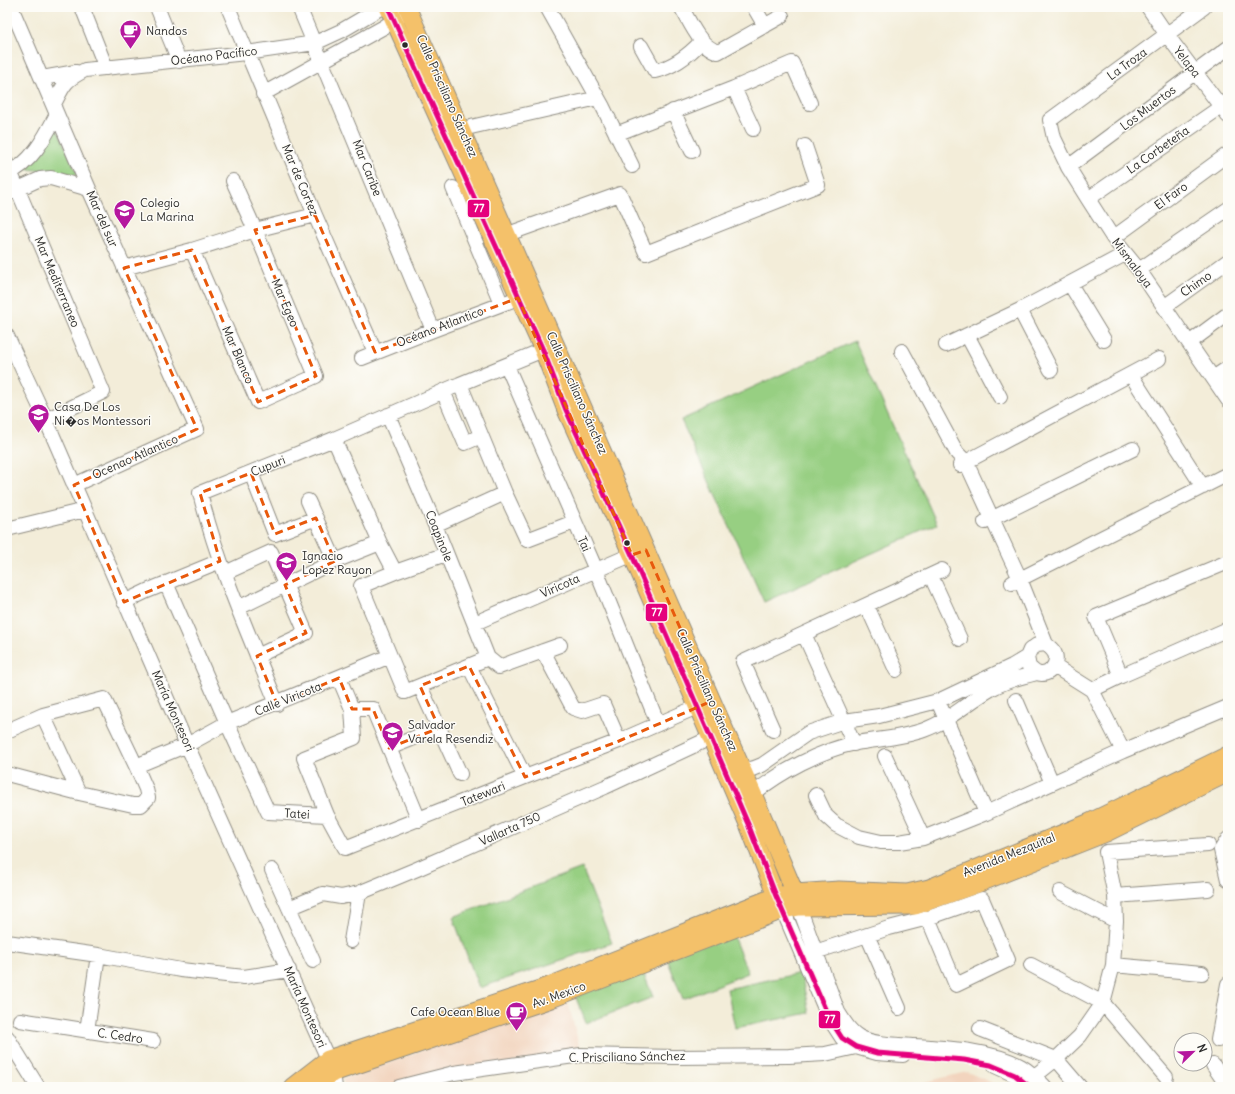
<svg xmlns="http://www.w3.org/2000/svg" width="1235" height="1094" font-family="Delius,sans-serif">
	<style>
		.built { fill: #f2d4be }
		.green { fill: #97cf82; stroke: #617d56 }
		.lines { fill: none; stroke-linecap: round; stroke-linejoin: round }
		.minor-casing { stroke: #8f8c82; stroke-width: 16 }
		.major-casing { stroke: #8f8c82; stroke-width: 19 }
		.minor { stroke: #fff; stroke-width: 14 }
		.major { stroke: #f4c16a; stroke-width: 17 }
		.bus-1-casing { stroke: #fdfcf7; stroke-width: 8 }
		.bus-1 { stroke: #e5007d; stroke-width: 5 }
		.marked { fill: none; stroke: #e8590c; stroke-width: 3; stroke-dasharray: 8 5; stroke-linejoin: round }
		.bus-dot { fill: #2b2b2b; stroke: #fdfcf7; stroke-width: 1.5 }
		.labels { text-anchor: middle; stroke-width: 3; stroke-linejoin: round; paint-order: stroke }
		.poi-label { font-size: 12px; fill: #2b2b2b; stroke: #fdfcf7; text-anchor: start }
		.street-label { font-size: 12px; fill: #2b2b2b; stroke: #fdfcf7 }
		.line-badge { stroke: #fdfcf7; stroke-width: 1.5 }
		.badge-label { font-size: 11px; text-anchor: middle; font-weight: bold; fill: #fff }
	</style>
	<rect width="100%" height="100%" fill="#fdfcf7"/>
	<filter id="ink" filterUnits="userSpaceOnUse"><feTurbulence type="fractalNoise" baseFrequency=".025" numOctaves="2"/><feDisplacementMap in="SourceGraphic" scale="8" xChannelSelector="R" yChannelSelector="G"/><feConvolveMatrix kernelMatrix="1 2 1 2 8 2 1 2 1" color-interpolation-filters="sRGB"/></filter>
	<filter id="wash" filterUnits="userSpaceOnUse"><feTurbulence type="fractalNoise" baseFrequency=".012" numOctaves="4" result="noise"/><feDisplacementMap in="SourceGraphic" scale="16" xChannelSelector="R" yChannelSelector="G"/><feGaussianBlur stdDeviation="0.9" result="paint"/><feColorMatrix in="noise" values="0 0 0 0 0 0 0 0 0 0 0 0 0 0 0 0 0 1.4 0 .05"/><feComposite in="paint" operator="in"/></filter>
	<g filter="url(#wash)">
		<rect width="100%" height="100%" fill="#f3edd9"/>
		<!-- built -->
		<path class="built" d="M567 998 580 1049 397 1087H345L342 1079Z
			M967 1072 1002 1087H904Z"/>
		<!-- green -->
		<path class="green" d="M56 126 78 175 27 169Z
			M855 341 937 524 764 602 681 420Z
			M582 868 612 943 479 988 453 917Z
			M731 931 748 973 683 999 666 956Z
			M641 967 653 997 586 1023 574 993Z
			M801 973 809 1013 735 1028 727 989Z"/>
	</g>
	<g filter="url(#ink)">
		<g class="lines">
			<defs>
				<path id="minor" d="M11 7 89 189 197 429 74 485
					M82 7 106 68
					M157 7 179 61
					M228 7 315 215 375 352
					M299 7 433 330
					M547 7 603 107 632 166
					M681 7C691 23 699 46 718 52L782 16
					M754 7 765 26
					M1148 7 1167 35 1228 116
					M1204 7 1050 120 1054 138 1068 167 1088 199 1113 238 1139 270 1228 400
					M641 46 655 71C673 67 689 55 702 41
					M42 78 76 72
					M734 88 753 129
					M263 94 384 27 402 15
					M54 104C64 84 64 81 85 70L246 53 315 43 341 31 382 7
					M673 111 692 151
					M462 129 598 98
					M616 134 734 88 792 63 810 103
					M7 164 103 392 46 420
					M1068 167 1228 48
					M7 174C32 163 45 137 57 114
					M453 188 501 303
					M7 194 40 179 51 178 89 189
					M1088 199 1215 111 1228 101
					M508 234 620 194 646 253 818 185 805 146
					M1113 238 1228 154
					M192 250 258 402 316 376 255 230 233 181
					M124 268 192 250 255 230 315 215
					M1139 270 1228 209
					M1070 284 1104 340
					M1164 307 1228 261
					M1020 310 1051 370
					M967 335 1000 397
					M7 336 46 420 187 745 328 1059 333 1073 335 1087
					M1189 343 1228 314
					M946 345 1020 310 1125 254
					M902 351 957 453 966 462 1020 579 1046 644
					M362 358 433 330 518 298
					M507 366 596 570 658 724
					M1131 375 1203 487
					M1213 378 1228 368
					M460 384 505 493 527 540 574 522
					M443 391 465 443 481 436
					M388 415 435 525 488 658
					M334 439 380 543 395 572
					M960 465 1159 359
					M251 473 275 534 316 518
					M308 501 335 561
					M985 522 1133 449
					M435 525 505 493
					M7 529 85 510
					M446 554 395 572 361 586 405 692 488 658
					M225 573 271 552 306 633 257 656
					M931 576 960 639
					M166 583 227 723 268 812 327 815
					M1012 583 1228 474
					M124 602 147 591 220 561
					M867 606 896 670
					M238 608 335 561 380 543
					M475 623 624 558 642 552
					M804 634 854 744
					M543 651 573 708 582 711 603 704 619 741
					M488 658 499 667 560 645
					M469 666 525 777
					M1054 666 1092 690 1121 676 1228 629
					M1121 676 1096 617 1228 562
					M339 678 352 709H373L419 820
					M420 686 460 774
					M1092 690 1123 751
					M1016 700 1052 783
					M938 701 986 813
					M277 704C249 635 218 566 200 493L334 439 460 384 543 350
					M352 709 354 738 304 758 327 815 345 848 525 777 619 741 706 703
					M43 715 79 793
					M773 730 743 662 942 570
					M7 731 43 715 104 699 136 766 146 789 148 798 141 805H133L79 793 7 774
					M389 748 439 728
					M885 756 923 838
					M136 766 187 745 227 723 390 656
					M741 768 752 769 762 765 808 733 844 721 879 716 938 701 1012 666 1027 657 1030 650 1037 645 1046 644C1049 647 1053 649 1055 654 1059 664 1048 678 1037 673 1034 672 1031 668 1029 667L1027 657
					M753 794C780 772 821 750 856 743 879 739 902 738 924 730 949 721 968 702 991 689 1005 681 1021 677 1037 673
					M816 795 826 816 836 825 859 837 881 842H899L923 838 986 813 1123 751 1228 707
					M1228 839 1221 850 1228 880
					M272 870 313 961
					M1060 892 1116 921
					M1115 896 1208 889
					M799 907 838 1012C843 1020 848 1029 855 1034 865 1043 886 1044 899 1045 936 1048 990 1048 1022 1067 1031 1072 1038 1080 1045 1087
					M289 908 323 894 341 897 359 893 417 869 605 787 719 734
					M783 910 829 1018 842 1038 856 1047 877 1053 903 1055
					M867 935 899 1008
					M351 941 359 893
					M7 942 98 955 181 970 244 977 289 970
					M815 952 889 928 928 918 982 899 1008 960 956 985 928 918
					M1031 965 1103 1003 1166 1077
					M1113 965 1202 973
					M20 1020 153 1041
					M980 1029 1056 1059 1080 1087
					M87 1031 98 955
					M7 1037 38 1087
					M1218 1040 1228 984
					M1213 1065 1228 1087
					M995 1066 1015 1075 1030 1087
					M1026 1083 1056 1059 1080 1036 1103 1003 1113 965 1116 921 1115 896 1106 852 1208 845
					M399 1087 454 1073 581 1055 674 1057 789 1056 825 1054 856 1047"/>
				<path id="major" d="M388 7 543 350 566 410 632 555 748 824 776 896 783 910
					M407 7 753 794 795 893 799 907
					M292 1087 328 1059 549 986 776 896 795 893 839 890 907 893 929 888 1090 822 1228 755
					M313 1087 333 1073 551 999 783 910 799 907 915 906 972 886 1106 833 1228 773"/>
			</defs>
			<!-- minor casing -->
			<use href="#minor" class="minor-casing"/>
			<!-- major casing -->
			<use href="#major" class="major-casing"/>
			<!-- minor -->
			<use href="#minor" class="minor"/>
			<!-- major -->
			<use href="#major" class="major"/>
			<defs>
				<path id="bus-1" d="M388 7 543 350 566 410 632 555 748 824 776 896 829 1018 842 1038 856 1047 877 1053 964 1060 991 1065 1015 1075 1030 1087"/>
			</defs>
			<!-- bus-1 casing -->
			<use href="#bus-1" class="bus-1-casing"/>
			<!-- bus-1 -->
			<use href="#bus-1" class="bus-1"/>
		</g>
	</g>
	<!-- marked area -->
	<path class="marked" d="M315 215 375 352 518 298 632 555 646 550 712 701 619 741 525 777 469 666 420 686 439 728 389 748 373 709H352L339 678 277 704 257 656 306 633 285 585 335 561 316 518 275 534 251 473 200 493 220 561 124 602 74 485 197 429 124 268 192 250 258 402 316 376 255 230Z"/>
	<!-- icons -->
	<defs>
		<symbol id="cafe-pin" viewBox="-11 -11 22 30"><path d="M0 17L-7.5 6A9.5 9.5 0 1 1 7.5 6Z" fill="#b5179e" stroke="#fdfcf7"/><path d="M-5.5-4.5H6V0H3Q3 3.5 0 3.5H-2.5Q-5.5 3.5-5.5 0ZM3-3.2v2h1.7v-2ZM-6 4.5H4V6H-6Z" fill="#fff"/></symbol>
		<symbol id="university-pin" viewBox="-11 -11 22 30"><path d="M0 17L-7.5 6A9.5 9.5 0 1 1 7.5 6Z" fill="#b5179e" stroke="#fdfcf7"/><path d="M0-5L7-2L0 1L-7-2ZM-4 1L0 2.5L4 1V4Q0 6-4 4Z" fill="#fff"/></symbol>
		<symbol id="school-pin" viewBox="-11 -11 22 30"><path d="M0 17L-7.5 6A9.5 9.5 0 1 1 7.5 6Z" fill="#b5179e" stroke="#fdfcf7"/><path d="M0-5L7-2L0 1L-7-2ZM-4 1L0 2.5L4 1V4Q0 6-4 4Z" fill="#fff"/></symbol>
	</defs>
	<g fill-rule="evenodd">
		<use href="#cafe-pin" x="118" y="18" width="25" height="34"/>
		<use href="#university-pin" x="112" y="198" width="25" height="34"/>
		<use href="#school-pin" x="26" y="402" width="25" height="34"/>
		<use href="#school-pin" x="274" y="550" width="25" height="34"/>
		<use href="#school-pin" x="380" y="720" width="25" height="34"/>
		<use href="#cafe-pin" x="504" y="1000" width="25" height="34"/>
	</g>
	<!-- markers -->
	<g class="bus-dot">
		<circle cx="405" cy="45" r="3.5"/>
		<circle cx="627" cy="543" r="3.5"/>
	</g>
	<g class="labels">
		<!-- poi labels -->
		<g class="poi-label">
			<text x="146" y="35">Nandos</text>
			<text x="140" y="207">Colegio<tspan x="140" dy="14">La Marina</tspan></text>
			<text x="54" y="411">Casa De Los<tspan x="54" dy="14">Ni�os Montessori</tspan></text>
			<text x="302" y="560">Ignacio<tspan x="302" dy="14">Lopez Rayon</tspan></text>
			<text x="408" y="729">Salvador<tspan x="408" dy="14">Varela Resendiz</tspan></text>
			<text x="500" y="1016" text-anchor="end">Cafe Ocean Blue</text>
		</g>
		<!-- street labels -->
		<g class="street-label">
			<text transform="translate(214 56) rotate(-7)" y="4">Océano Pacífico</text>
			<text transform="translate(1187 62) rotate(52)" y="4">Yelapa</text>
			<text transform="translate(1127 64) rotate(-36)" y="4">La Troza</text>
			<text transform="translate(447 96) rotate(66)" y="4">Calle Prisciliano Sánchez</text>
			<text transform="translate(1148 108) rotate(-37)" y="4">Los Muertos</text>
			<text transform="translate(1158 150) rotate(-35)" y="4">La Corbeteña</text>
			<text transform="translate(367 168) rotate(68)" y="4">Mar Caribe</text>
			<text transform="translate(300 180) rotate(67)" y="4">Mar de Cortez</text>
			<text transform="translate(1171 196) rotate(-36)" y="4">El Faro</text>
			<text transform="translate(102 219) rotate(66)" y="4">Mar del sur</text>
			<text transform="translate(1132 263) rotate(53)" y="4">Mismaloya</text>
			<text transform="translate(57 282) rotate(67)" y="4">Mar Mediterraneo</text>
			<text transform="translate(1196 284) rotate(-35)" y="4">Chimo</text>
			<text transform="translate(285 303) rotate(67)" y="4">Mar Egeo</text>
			<text transform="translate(440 327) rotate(-21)" y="4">Océano Atlantico</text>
			<text transform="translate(238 355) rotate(66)" y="4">Mar Blanco</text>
			<text transform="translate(577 393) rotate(66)" y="4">Calle Prisciliano Sánchez</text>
			<text transform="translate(135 457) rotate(-24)" y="4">Ocenao Atlantico</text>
			<text transform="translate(268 466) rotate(-22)" y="4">Cupuri</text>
			<text transform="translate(439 536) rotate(68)" y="4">Coapinole</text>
			<text transform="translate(584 544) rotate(66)" y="4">Tai</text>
			<text transform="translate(560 586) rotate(-24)" y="4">Viricota</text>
			<text transform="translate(707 690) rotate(66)" y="4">Calle Prisciliano Sánchez</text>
			<text transform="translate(288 699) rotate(-22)" y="4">Calle Viricota</text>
			<text transform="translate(173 711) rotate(66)" y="4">María Montesori</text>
			<text transform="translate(483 794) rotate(-22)" y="4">Tatewari</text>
			<text transform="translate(297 814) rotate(3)" y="4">Tatei</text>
			<text transform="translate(510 829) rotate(-24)" y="4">Vallarta 750</text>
			<text transform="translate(1009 855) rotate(-22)" y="4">Avenida Mezquital</text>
			<text transform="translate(559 995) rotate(-20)" y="4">Av. Mexico</text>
			<text transform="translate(305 1007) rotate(66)" y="4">María Montesori</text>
			<text transform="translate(120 1036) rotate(8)" y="4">C. Cedro</text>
			<text transform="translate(627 1057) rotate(-1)" y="4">C. Prisciliano Sánchez</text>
		</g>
	</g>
	<g class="line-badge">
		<rect x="467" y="199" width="23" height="19" rx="4" fill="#e5007d"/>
		<rect x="645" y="603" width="23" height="19" rx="4" fill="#e5007d"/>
		<rect x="818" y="1010" width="23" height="19" rx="4" fill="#e5007d"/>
	</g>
	<g class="badge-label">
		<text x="479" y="212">77</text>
		<text x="657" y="616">77</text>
		<text x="830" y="1023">77</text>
	</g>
	<!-- margin -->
	<rect width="1235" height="1094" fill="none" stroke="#fdfcf7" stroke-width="24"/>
	<!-- north arrow -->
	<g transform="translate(1193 1052) rotate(67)"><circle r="19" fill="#fdfcf7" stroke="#a9a8a5"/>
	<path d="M0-3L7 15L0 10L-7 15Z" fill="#b5179e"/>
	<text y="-6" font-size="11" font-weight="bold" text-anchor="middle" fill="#2b2b2b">N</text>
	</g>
</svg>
